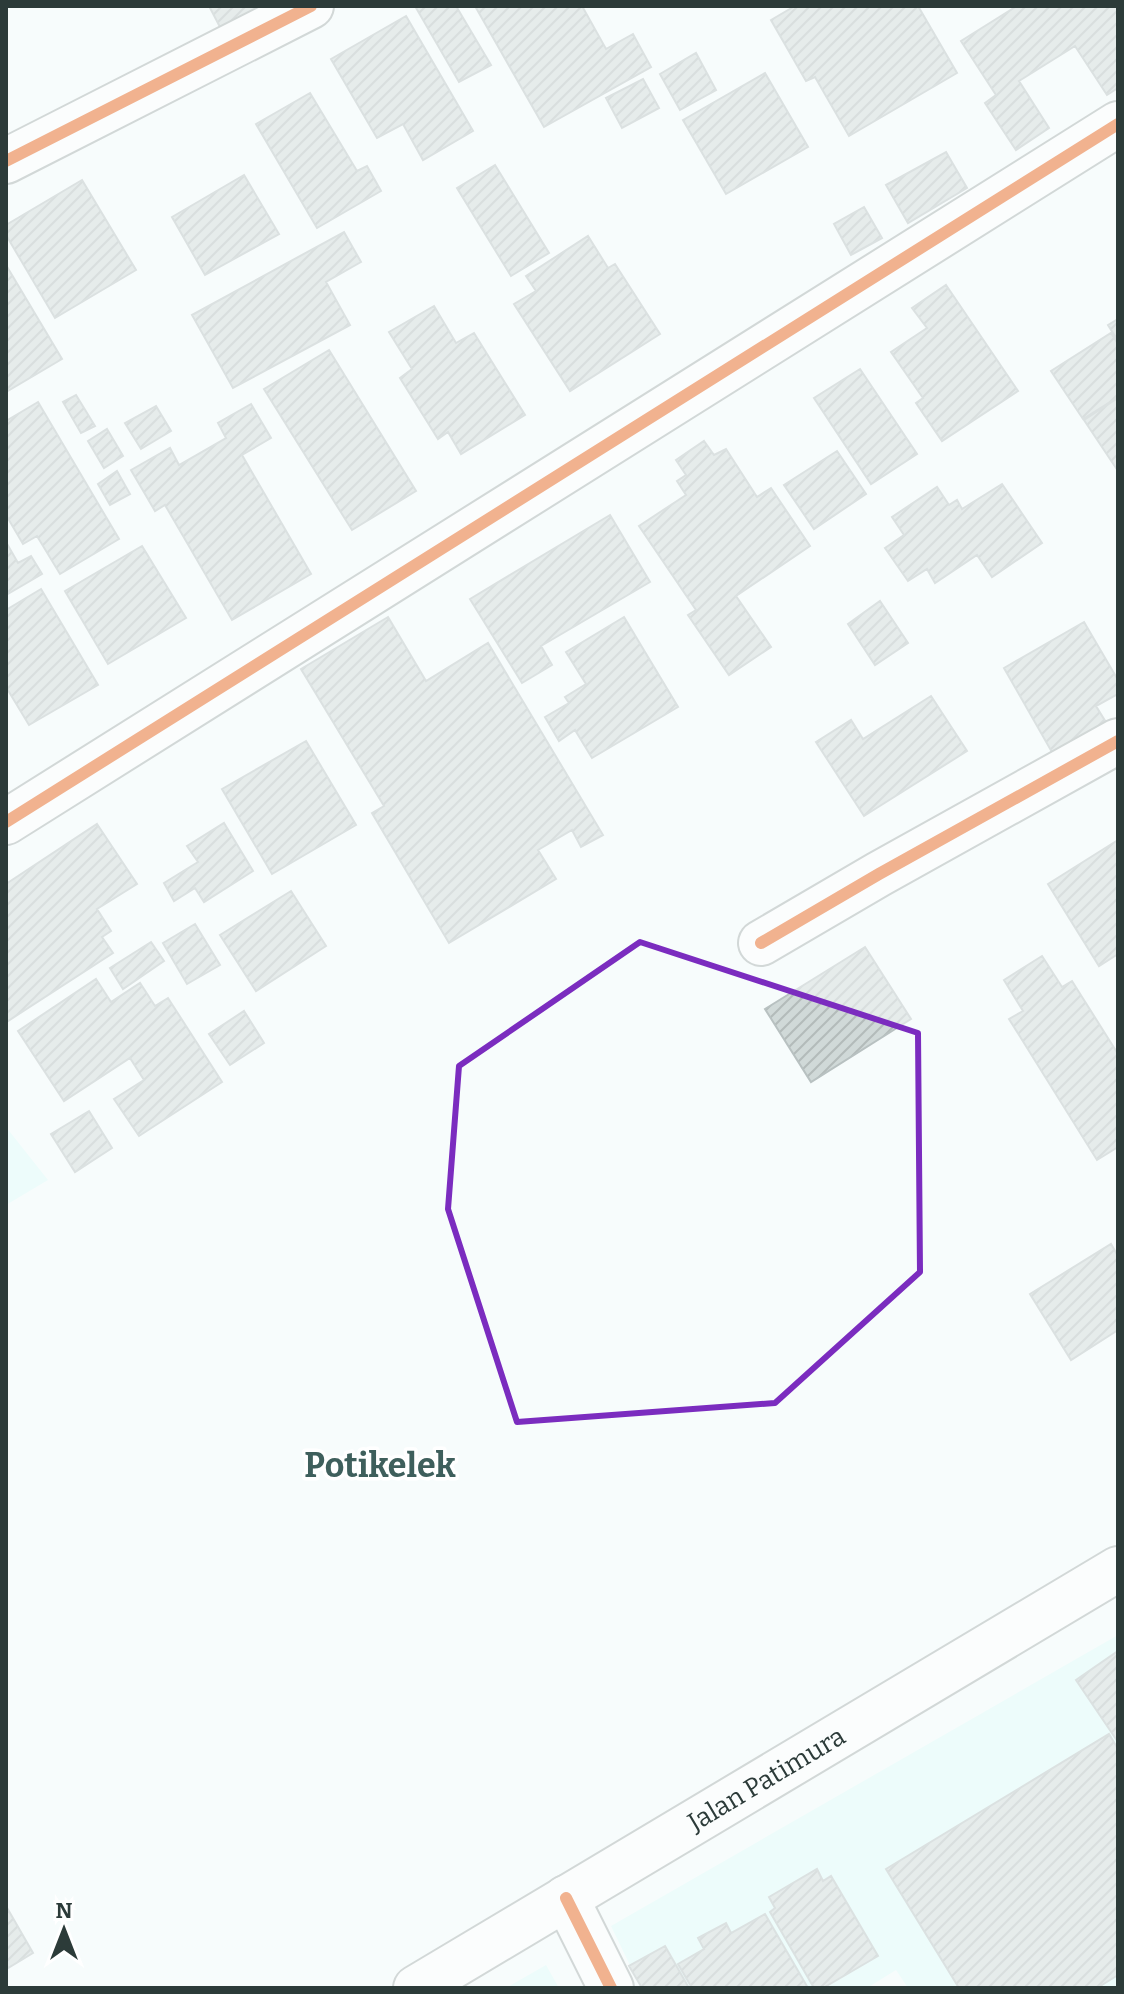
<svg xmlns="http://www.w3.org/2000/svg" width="1124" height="1994" font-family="Bitter,serif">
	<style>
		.built { fill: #e0fdfa }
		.building { fill: url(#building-hatch); stroke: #b8c1c1; stroke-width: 2 }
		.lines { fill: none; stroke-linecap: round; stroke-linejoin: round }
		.minor-casing { stroke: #a4adac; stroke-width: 48 }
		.secondary-casing { stroke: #a4adac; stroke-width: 48 }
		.minor { stroke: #feffff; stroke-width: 44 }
		.secondary { stroke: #feffff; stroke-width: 44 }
		.cycleway-casing { stroke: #fff; stroke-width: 17 }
		.cycleway { stroke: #e8590c; stroke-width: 12 }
		.marked { fill: none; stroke: #7b2cbf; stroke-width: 6; stroke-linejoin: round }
		.labels { text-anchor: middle; stroke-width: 7; stroke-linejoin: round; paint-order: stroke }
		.street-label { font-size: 26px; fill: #2c3b39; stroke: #fff }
		.district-label { font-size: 34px; font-weight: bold; fill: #3e5f5c; stroke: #fff }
	</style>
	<defs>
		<pattern id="building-hatch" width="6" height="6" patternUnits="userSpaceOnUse" patternTransform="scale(2)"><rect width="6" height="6" fill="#d0d9d8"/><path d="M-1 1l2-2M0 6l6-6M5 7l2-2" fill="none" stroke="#b3bbba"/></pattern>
	</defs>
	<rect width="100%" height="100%" fill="#f7fcfc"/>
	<!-- built -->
	<path class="built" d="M6 1127 48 1180 6 1205Z
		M1118 1635V1988H908L896 1970 867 1988H641L611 1926Z
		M546 1965 559 1988H506Z"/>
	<!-- building -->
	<path class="building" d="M209 6H265L221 29Z
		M415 6H456L491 65 459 82Z
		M475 6H582L606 49 633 34 651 67 544 127Z
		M795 6H918L957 73 849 136 815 77 806 81 771 20Z
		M1017 6H1118V88L1107 95 1075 46 1019 81 1049 128 1016 150 985 103 996 95 961 41Z
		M406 16 473 131 423 160 403 124 377 138 331 59Z
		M696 53 716 90 680 110 660 74Z
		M765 73 808 147 726 194 683 120Z
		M643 79 659 108 622 128 606 98Z
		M310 93 357 171 367 166 381 191 317 228 256 124Z
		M946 152 967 188 908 223 886 185Z
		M495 165 549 253 511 276 457 188Z
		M244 175 279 234 205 275 172 217Z
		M82 180 136 270 55 318 6 235V225Z
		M864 207 882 238 851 255 834 224Z
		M344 232 361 262 326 282 350 325 233 388 192 315Z
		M588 236 608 268 615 264 660 334 570 391 514 304 536 291 526 276Z
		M6 265 62 359 6 392Z
		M946 285 1018 391 942 441 916 403 923 398 891 352 927 328 912 308Z
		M434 306 456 343 474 333 525 415 461 454 448 432 438 439 400 378 412 369 389 332Z
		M1118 319V341L1108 325Z
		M1111 333 1118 344V397L1083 419 1051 371Z
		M329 350 416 491 352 530 264 389Z
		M860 369 917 454 871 484 814 398Z
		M76 395 95 426 81 433 63 402Z
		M1118 398V471L1084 420Z
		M38 402 119 539 60 574 37 536 23 544 6 515V421Z
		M251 404 271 438 242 455 311 574 232 620 165 505 155 511 131 470 170 448 179 465 226 438 218 423Z
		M156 406 171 431 141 449 125 423Z
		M107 429 123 456 104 468 88 441Z
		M704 441 714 455 726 449 757 497 771 488 810 546 736 596 771 647 729 675 688 615 696 610 639 526 686 495 677 481 686 475 676 460Z
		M837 451 866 494 814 529 784 485Z
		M117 471 130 494 110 505 98 484Z
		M1002 484 1042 543 992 577 977 555 935 583 927 569 908 581 885 548 904 535 892 517 937 487 949 505 957 500 962 509Z
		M610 515 650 582 541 646 552 665 522 683 470 599Z
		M6 542 18 563 31 556 42 574 6 595Z
		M142 546 186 618 108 664 65 591Z
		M41 589 98 685 29 725 6 687V610Z
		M880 601 908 643 875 665 848 624Z
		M388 617 426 681 488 643 603 835 581 847 572 830 538 850 556 879 449 943 372 813 384 806 301 669Z
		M624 617 678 707 592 758 575 730 559 741 545 717 569 703 565 697 586 684 566 652Z
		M1084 622 1118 680V694L1096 706 1107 724 1053 754 1004 668Z
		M931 696 967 751 864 816 816 742 851 720 863 739Z
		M306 741 356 825 272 874 222 789Z
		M224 823 253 871 204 902 195 888 174 901 164 883 198 862 187 846Z
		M97 824 137 884 97 909 111 931 102 937 113 953 8 1021 6 1018V884Z
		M1118 840V954L1099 966 1048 884Z
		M291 891 326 946 256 991 220 935Z
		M195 924 220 965 187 984 163 943Z
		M151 942 164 961 123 989 110 968Z
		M865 947 911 1019 811 1082 765 1009Z
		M1042 956 1062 987 1072 981 1118 1054V1147L1097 1160 1009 1019 1023 1011 1004 980Z
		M96 979 111 1002 140 983 155 1006 168 998 222 1082 139 1136 114 1099 144 1080 130 1058 64 1101 18 1031Z
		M244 1011 264 1043 230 1065 209 1034Z
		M89 1111 112 1148 75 1172 51 1134Z
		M1111 1244 1118 1256V1330L1071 1360 1030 1294Z
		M1118 1651V1742L1076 1680Z
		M1109 1734 1118 1749V1975L1097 1988H959L886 1869Z
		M817 1869 823 1881 831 1876 878 1956 823 1988H814L770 1912 775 1908 769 1897Z
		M6 1906 33 1953 8 1968 6 1964Z
		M765 1914 808 1988H692L678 1964 704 1949 698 1938 726 1923 731 1933Z
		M665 1946 689 1988H642L629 1966Z"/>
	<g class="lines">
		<defs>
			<path id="minor" d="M6 161 311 6
				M6 822 1118 124
				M761 943 879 874 1118 741
				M566 1898 611 1988"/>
			<g id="secondary">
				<path id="s1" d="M416 1988 1118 1569"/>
			</g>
		</defs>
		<!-- minor casing -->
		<use href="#minor" class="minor-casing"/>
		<!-- secondary casing -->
		<use href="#secondary" class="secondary-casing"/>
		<!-- minor -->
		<use href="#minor" class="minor"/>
		<!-- secondary -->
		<use href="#secondary" class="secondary"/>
		<defs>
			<path id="cycleway" d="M6 161 311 6
				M6 822 1118 124
				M761 943 879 874 1118 741
				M566 1898 611 1988"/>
		</defs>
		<!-- cycleway casing -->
		<use href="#cycleway" class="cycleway-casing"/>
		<!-- cycleway -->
		<use href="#cycleway" class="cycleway"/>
	</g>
	<!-- marked area -->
	<path d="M0 0H1124V1994H0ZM640 942 918 1033 920 1272 775 1403 517 1422 448 1209 459 1066Z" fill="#f7fcfc" fill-opacity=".55" fill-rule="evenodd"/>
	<path class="marked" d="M640 942 918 1033 920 1272 775 1403 517 1422 448 1209 459 1066Z"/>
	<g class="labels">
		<!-- street labels -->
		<g class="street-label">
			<text dy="9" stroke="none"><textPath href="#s1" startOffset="408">Jalan Patimura</textPath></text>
		</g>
		<!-- district labels -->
		<g class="district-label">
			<text x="380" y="1477">Potikelek</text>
		</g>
	</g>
	<!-- border -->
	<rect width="1124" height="1994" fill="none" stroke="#2c3b39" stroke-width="16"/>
	<!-- north arrow -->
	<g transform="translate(64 1930)" stroke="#ffffff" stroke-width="6" paint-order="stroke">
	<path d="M0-6L14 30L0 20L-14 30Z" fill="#2c3b39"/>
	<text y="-12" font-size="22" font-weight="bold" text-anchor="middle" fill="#2c3b39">N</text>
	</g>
</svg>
